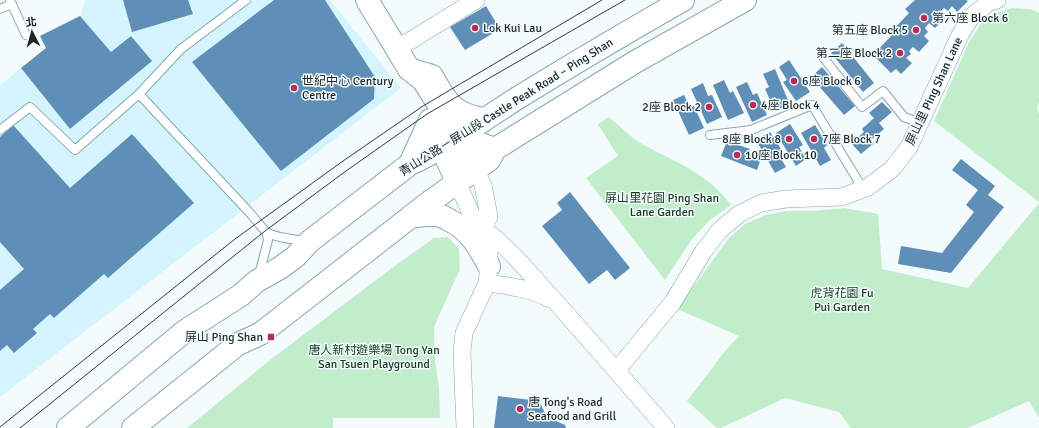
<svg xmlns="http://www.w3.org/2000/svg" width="1039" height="428" font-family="Signika,'Noto Sans TC',sans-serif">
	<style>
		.built { fill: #d4f5fd }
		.green { fill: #c1edca }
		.building { fill: #5f8fb6 }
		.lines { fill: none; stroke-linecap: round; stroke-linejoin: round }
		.lane-casing { stroke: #88a7ae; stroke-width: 10 }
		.street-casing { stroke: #88a7ae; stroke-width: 18 }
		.secondary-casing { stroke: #88a7ae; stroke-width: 24 }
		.primary-casing { stroke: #88a7ae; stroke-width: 24 }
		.lane { stroke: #fff; stroke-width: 8 }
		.street { stroke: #fff; stroke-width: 17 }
		.secondary { stroke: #fff; stroke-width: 22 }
		.primary { stroke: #fff; stroke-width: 22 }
		.tram { stroke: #303c3e; stroke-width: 1 }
		.poi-dot { fill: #ba2b58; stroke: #f4fbfc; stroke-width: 1.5 }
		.labels { text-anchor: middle; stroke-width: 3; stroke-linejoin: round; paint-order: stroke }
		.poi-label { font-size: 12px; fill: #1a2629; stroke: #f4fbfc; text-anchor: start }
		.street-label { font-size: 12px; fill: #1a2629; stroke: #f4fbfc }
		.park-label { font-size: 12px; fill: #123a1f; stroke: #f4fbfc }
	</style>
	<rect width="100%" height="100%" fill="#f4fbfc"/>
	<!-- built -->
	<path class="built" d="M85 0H330L401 88 0 397V85L46 48 40 36 80 17Z"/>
	<!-- green -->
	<path class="green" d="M1012 8 1030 9 1039 13V102L1037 108 1039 114V202L934 121 969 42 980 25 994 14Z
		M609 117C618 124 627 134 637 141 673 162 705 170 731 205L710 220 692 239 665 280 586 178 618 156 598 124Z
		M1039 203V418L1029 401 968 428H851L839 412 785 398 721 428H717L687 401 726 350 739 336 677 309 729 238 745 224 765 215 787 211H813L844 208 878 214 882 269 968 288Z
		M448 237 459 249 460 269 434 327 435 360 439 388 440 418H333V428H187L270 360 396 265 434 238Z"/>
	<!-- building -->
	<path class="building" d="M123 0H188L193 14 132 32Z
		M274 0H325L375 77 374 99 281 171 192 62Z
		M915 0H966L968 1 957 12 952 6 948 11 944 8 939 13 945 18 935 28 929 23 925 28 928 32 924 36 929 41 919 52 913 47 909 51 911 54 906 58 912 63 901 74 896 69 891 73 873 55 892 35 890 33 909 13 905 9Z
		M486 6 500 29 465 50 450 27Z
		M80 16 111 52 131 36 152 61 70 129 21 68 46 48 40 36Z
		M842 43 874 83 863 92 831 53Z
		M789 60 810 92 796 101 783 82 787 80 779 67Z
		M822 67 855 106 844 115 811 77Z
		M775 69 790 105 775 111 765 89 769 87 763 74Z
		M724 80 730 93 733 91 744 113 728 120 713 85Z
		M747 82 753 95 757 93 767 115 752 122 736 87Z
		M703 83 708 96 712 95 722 117 707 124 691 89Z
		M684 95 690 108 694 106 704 128 689 135 673 100Z
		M882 102 892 112 879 123 884 129 871 140 874 143 861 154 851 143 864 132 862 129 874 118 869 113Z
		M790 124 803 145 799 147 806 159 796 166 776 133Z
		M13 125 70 188 132 134 194 203 108 278 104 274 54 318 50 314 33 329 37 333 14 353 7 345 0 351V290L24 269 0 242V137Z
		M815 125 827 145 824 148 831 160 820 166 801 133Z
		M770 132 783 152 779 155 786 167 775 173 756 140Z
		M727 141 750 149 748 153 761 159 757 170 721 156Z
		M961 159 995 186 988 195 1004 207 951 273 898 264 901 246 942 253 974 212 966 205 978 190 952 170Z
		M570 192 630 268 615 280 607 270 589 284 542 226 562 210 557 203Z
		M498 396 539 401 547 417 565 425 566 428H494Z"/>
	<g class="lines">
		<defs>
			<path id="lane" d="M10 0 26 35
				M0 9 12 4
				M823 57 862 107 883 91 904 117 920 123
				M139 94 249 212 265 231C273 238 295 239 306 241
				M0 130 30 107 75 150 139 94 181 49 246 0
				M710 135 751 130 812 105 863 189
				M259 275 268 240 267 234"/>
			<path id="street" d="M397 49 476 0
				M457 182 473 218 485 226
				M486 231C512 250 532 277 554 300 592 343 629 385 666 428
				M487 283C508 286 529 288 548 298
				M617 370 673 302 703 252 720 230 739 214 761 203 786 199 842 197 868 187 892 169 909 147 959 37 971 17 988 3 997 0
				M465 428 462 352 464 333 487 283 489 266V249L485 226 489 216 483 185 475 169"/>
			<path id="secondary" d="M367 0 409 69 423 80 459 137 475 169
				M434 130 457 182"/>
			<path id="primary" d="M409 69 432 76C446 102 454 115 485 119
				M410 164 430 120 459 137 495 149
				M410 217C419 216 429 214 438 215 442 216 446 218 449 220 470 230 479 247 489 266
				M68 428 185 331 241 295 257 281 280 268 295 257 310 241 410 164C448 147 481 121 516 99 571 65 627 32 683 0
				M133 428 238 344 260 334 431 201 489 160 495 149 635 62 745 0"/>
		</defs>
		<!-- lane casing -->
		<use href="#lane" class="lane-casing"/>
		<!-- street casing -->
		<use href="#street" class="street-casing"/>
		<!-- secondary casing -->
		<use href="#secondary" class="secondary-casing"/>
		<!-- primary casing -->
		<use href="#primary" class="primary-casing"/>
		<!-- lane -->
		<use href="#lane" class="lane"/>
		<!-- street -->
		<use href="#street" class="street"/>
		<!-- secondary -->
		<use href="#secondary" class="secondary"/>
		<!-- primary -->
		<use href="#primary" class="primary"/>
		<!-- tram -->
		<path class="tram" d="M0 427 235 239 343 161 423 106 602 0
			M20 428 265 231 346 171 427 114 625 0"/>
	</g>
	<!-- markers -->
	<g class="poi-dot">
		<circle cx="924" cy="18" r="4"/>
		<circle cx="475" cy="28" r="4"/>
		<circle cx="916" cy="30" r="4"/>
		<circle cx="900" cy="53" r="4"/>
		<circle cx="794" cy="81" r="4"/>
		<circle cx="294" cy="88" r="4"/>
		<circle cx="753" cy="105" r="4"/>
		<circle cx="709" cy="107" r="4"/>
		<circle cx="789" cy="139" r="4"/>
		<circle cx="814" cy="139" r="4"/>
		<circle cx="737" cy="155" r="4"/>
		<rect x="267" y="333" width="8" height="8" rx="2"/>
		<circle cx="520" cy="409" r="4"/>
	</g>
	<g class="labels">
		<!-- poi labels -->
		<g class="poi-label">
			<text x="932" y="22">第六座 Block 6</text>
			<text x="483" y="32">Lok Kui Lau</text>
			<text x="908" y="34" text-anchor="end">第五座 Block 5</text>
			<text x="892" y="57" text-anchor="end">第二座 Block 2</text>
			<text x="302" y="85">世紀中心 Century<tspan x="302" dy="14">Centre</tspan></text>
			<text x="802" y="85">6座 Block 6</text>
			<text x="761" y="109">4座 Block 4</text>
			<text x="701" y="111" text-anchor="end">2座 Block 2</text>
			<text x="781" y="143" text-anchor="end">8座 Block 8</text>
			<text x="822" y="143">7座 Block 7</text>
			<text x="745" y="159">10座 Block 10</text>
			<text x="263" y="341" text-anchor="end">屏山 Ping Shan</text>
			<text x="528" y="406">唐 Tong's Road<tspan x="528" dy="14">Seafood and Grill</tspan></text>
		</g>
		<!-- street labels -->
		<g class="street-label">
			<text transform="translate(934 91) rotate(-65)" y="4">屏山里 Ping Shan Lane</text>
			<text transform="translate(506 107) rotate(-32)" y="4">青山公路－屏山段 Castle Peak Road – Ping Shan</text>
		</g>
		<!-- park labels -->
		<g class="park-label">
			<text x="662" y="202">屏山里花園 Ping Shan<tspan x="662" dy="14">Lane Garden</tspan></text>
			<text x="842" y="297">虎背花園 Fu<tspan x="842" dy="14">Pui Garden</tspan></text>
			<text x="374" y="354">唐人新村遊樂場 Tong Yan<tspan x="374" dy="14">San Tsuen Playground</tspan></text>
		</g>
	</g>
	<!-- north arrow -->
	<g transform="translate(32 32) rotate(354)" stroke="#f4fbfc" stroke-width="3" paint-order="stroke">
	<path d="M0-3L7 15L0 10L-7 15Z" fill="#1a2629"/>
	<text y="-6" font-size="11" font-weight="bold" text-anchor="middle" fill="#1a2629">北</text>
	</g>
</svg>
